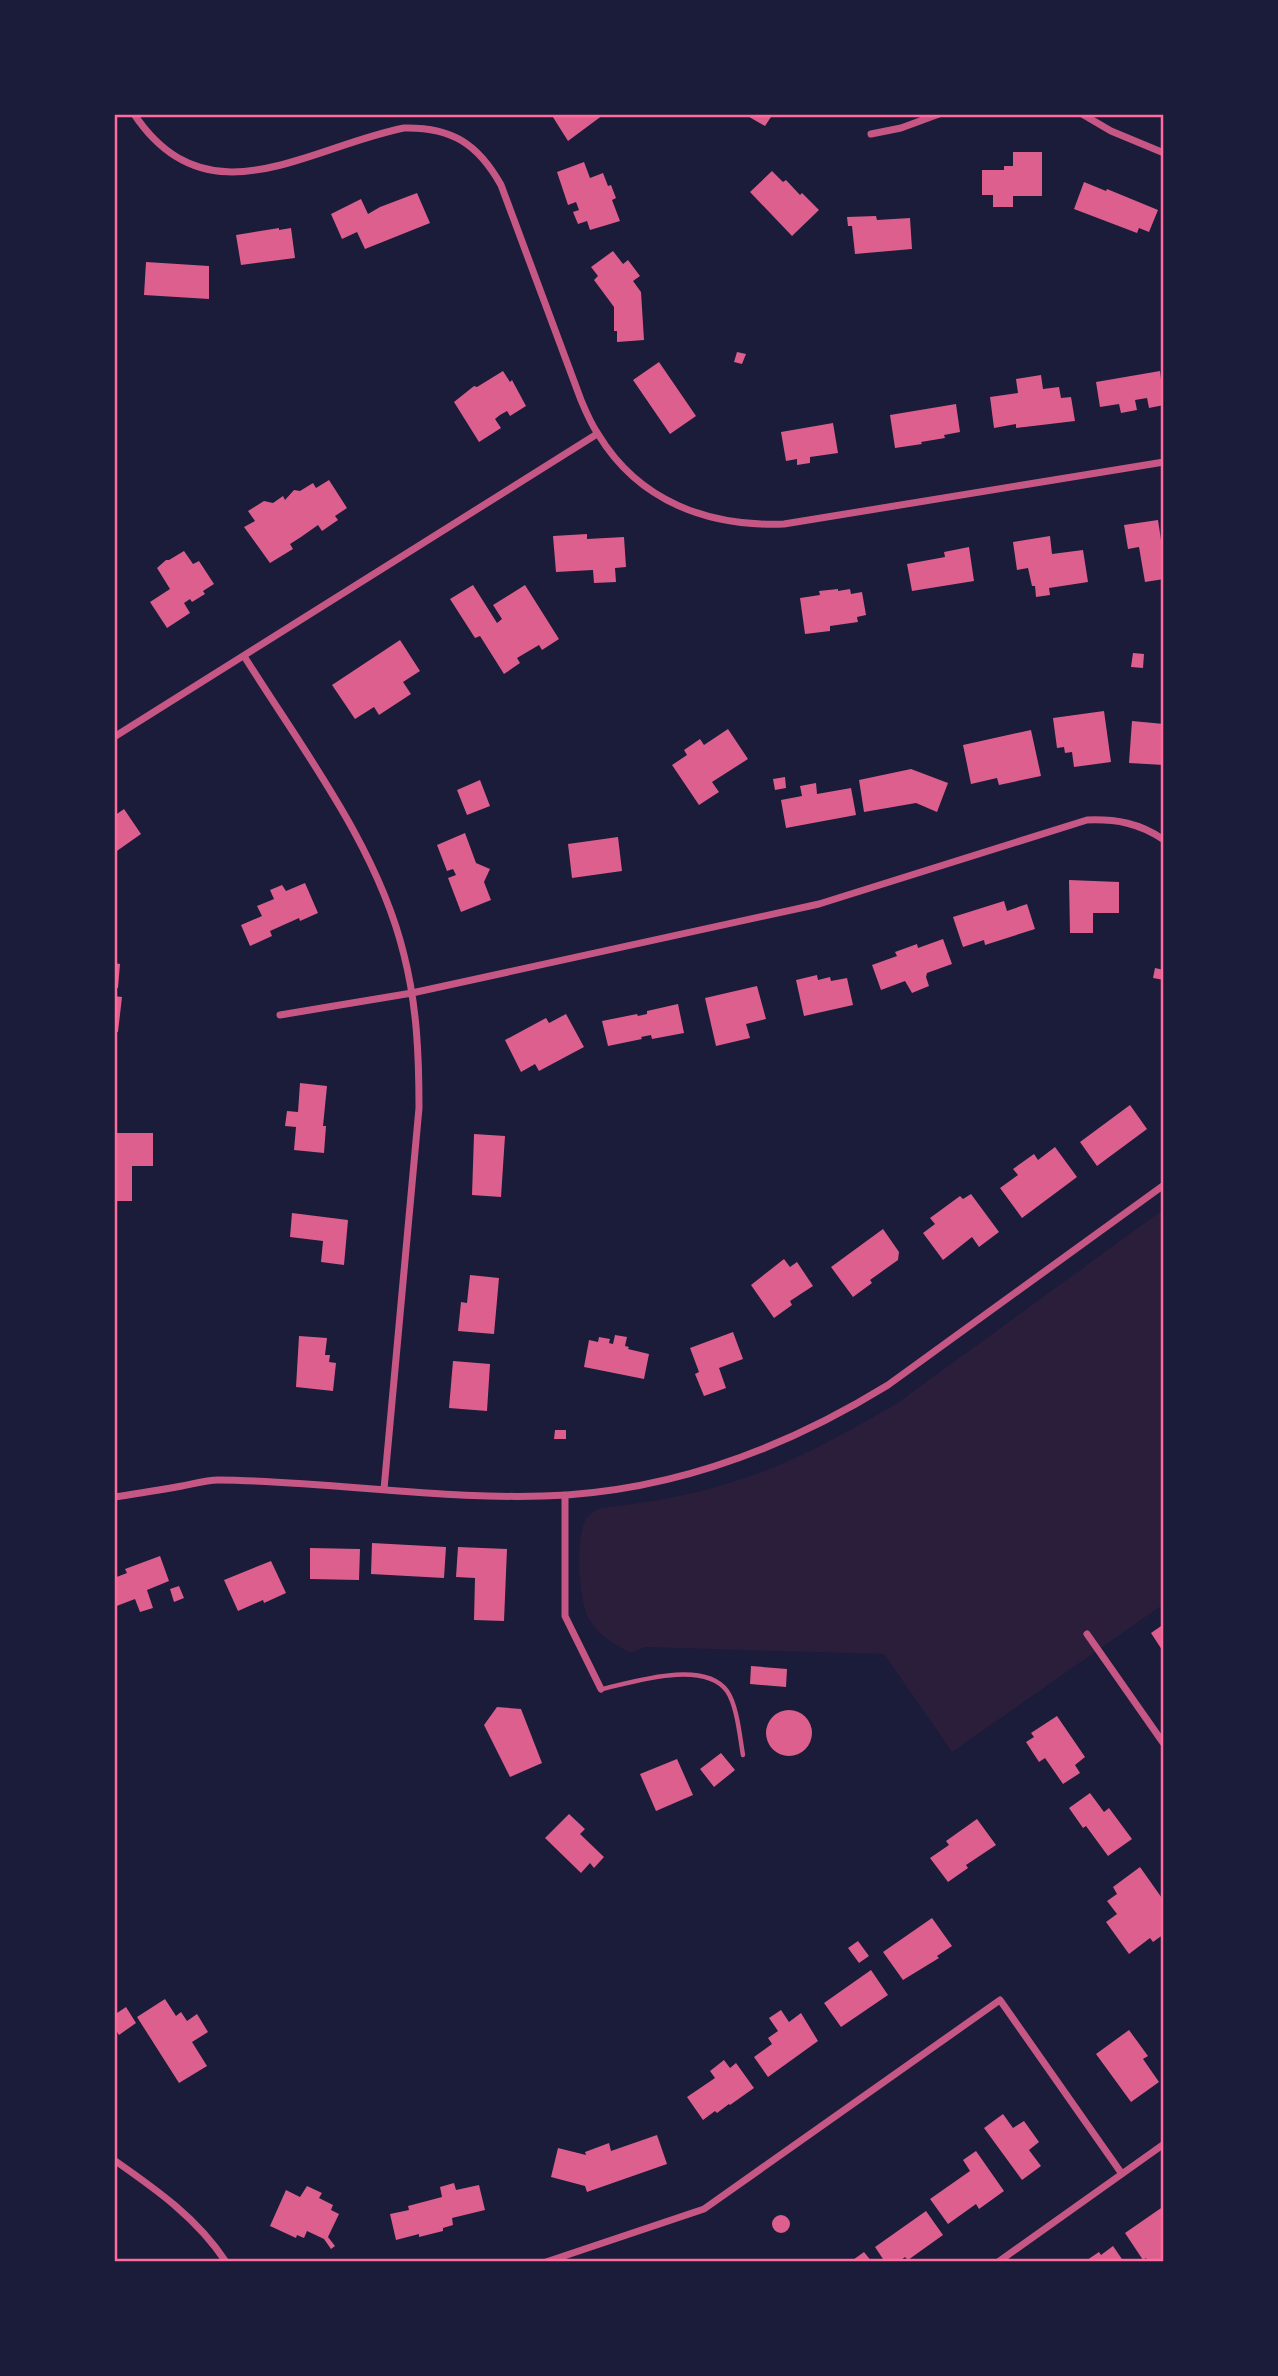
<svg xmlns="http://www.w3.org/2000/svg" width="1278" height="2376" font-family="Commissioner,sans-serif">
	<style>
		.green { fill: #2a1e3b }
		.building { fill: #dd5f8e }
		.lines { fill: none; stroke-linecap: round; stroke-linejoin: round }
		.service { stroke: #c65784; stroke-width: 4.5 }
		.minor { stroke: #c65784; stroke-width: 7 }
		.neatline { fill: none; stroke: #ff6b9d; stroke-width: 2.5 }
	</style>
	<rect width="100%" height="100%" fill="#1b1b3a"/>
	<!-- green -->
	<path class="green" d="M1164 1209V1604L952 1752 884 1654 645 1647 631 1653C615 1645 598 1635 589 1619 578 1600 575 1535 587 1517 591 1513 596 1510 601 1508 645 1503 689 1496 732 1482 790 1465 844 1434 896 1404Z"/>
	<!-- building -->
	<path class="building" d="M551 114H602L603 115 568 141Z
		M744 114H773L765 126Z
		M1013 152H1042V196H1013V207H993V195H982V170H1004V166H1013Z
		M584 162 590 178 603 173 608 186 611 185 616 198 612 200 620 221 590 230 587 221 578 224 573 212 579 210 576 202 568 205 557 172Z
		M772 171 783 182 786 180 800 195 802 193 819 210 792 236 750 192Z
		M1084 182 1106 191 1107 189 1158 210 1149 232 1139 228 1137 233 1074 209Z
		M417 193 430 223 365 249 357 232 342 239 331 214 361 199 368 214 380 207Z
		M876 216 877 220 910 218 912 249 855 254 852 226H848L847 217Z
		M279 228V230L291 228 295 258 241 265 236 235Z
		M613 251 623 264 628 260 640 276 633 281 641 292 644 340 617 342V331H614V307L594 280 598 276 591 267Z
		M146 262 209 266V299L144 295Z
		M737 352 746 354 742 364 734 362Z
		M659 362 696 416 670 434 633 380Z
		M503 371 510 382 512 380 526 406 510 416 507 411 500 415 495 419 501 428 479 442 454 402 474 386 477 387Z
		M1160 371 1164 405 1149 408 1147 398 1135 400 1137 410 1121 413 1119 404 1100 407 1096 382Z
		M1041 375 1043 389 1059 387 1061 398 1071 397 1075 421 1016 428V424L994 428 990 397 1018 393 1016 379Z
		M956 404 960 432 944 435 945 438 921 442 922 444 895 448 890 415Z
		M833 423 838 453 810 457V463L797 465V459L786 461 781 432Z
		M329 480 347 508 335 516 338 520 322 531 318 525 301 537 290 544 293 549 270 563 244 527 255 521 248 511 264 501 273 503 283 496 285 500 294 490 300 491 313 483 316 488Z
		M1158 520 1161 540H1164V579L1145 582 1139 547 1128 549 1124 525Z
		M587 534V539L624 537 626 567 615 568 616 582 594 583 593 570 556 572 553 536Z
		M1050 536 1052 554 1083 550 1088 582 1049 588 1050 595 1036 597 1035 586H1032L1028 568 1017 570 1013 542Z
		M969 547 974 581 912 591 907 564 945 557 944 552Z
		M184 551 193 564 199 561 214 584 203 591 205 594 192 602 190 599 184 603 190 613 167 628 150 602 170 589 157 568 166 560H169Z
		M473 585 497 623 502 619 493 605 525 585 559 639 542 650 539 645 517 658 520 663 504 674 480 636 475 638 450 599Z
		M838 589V591L850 589 851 594 862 592 866 615 857 617 858 622 830 626V631L805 634 800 598 820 595 819 591Z
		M400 640 420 671 403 682 411 694 379 715 374 707 355 719 332 685Z
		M1133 653 1144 654 1143 668 1131 667Z
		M1104 711 1111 762 1074 767 1072 752 1065 753 1064 747 1057 748 1053 718Z
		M1132 721 1164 724V765L1129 763Z
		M728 729 748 759 712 782 719 792 699 805 672 765 687 755 684 750 700 739 704 745Z
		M1031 730 1041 776 999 785 997 778 971 784 963 745Z
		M911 769 948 783 937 812 916 803 864 812 859 780Z
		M785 777 786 788 775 790 773 779Z
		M480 780 490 806 467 815 457 790Z
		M816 783 817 794 851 788 856 815 786 828 781 800 802 796 800 786Z
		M124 809 141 834 114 853V816Z
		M465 833 476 863 490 869 484 882 491 900 461 912 448 878 456 875 453 869 447 871 437 845Z
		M618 837 622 871 572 878 568 844Z
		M1069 880 1119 882V913H1093V933H1070Z
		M305 883 318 913 300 921 299 918 270 931 272 936 250 946 241 925 262 916 257 906 274 899 270 890 282 885 286 891Z
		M1004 901 1007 911 1027 904 1035 929 985 945 984 940 963 947 953 917Z
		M943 939 952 964 927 973 926 977 929 986 912 993 905 981 881 990 872 965 897 956 895 952 917 944 918 948Z
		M114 963 120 964 118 988 114 987Z
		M1155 968 1164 970V980L1153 978Z
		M817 975 818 980 830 977 831 981 847 978 853 1005 804 1016 796 980Z
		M757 986 766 1019 746 1024 750 1038 716 1046 705 998Z
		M114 996 122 997 118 1032 114 1031Z
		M678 1004 684 1033 652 1039 651 1035 641 1037 642 1039 608 1046 602 1021 637 1014 638 1016 647 1014V1011Z
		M566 1014 584 1047 539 1071 535 1064 521 1072 505 1040 546 1018 549 1023Z
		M300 1083 327 1086 323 1126H326L324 1153 294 1150 296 1127 285 1126 287 1111 298 1112Z
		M1130 1105 1147 1129 1097 1166 1080 1142Z
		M114 1133H153V1166H132V1201H114Z
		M474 1134 505 1136 501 1197 472 1195Z
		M1055 1147 1077 1177 1022 1218 1000 1188 1018 1175 1013 1169 1034 1154 1038 1160Z
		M971 1194 999 1232 979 1247 972 1237 943 1260 923 1233 935 1224 930 1218 960 1196 963 1199Z
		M292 1213 348 1220 344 1265 321 1262 323 1241 290 1237Z
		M883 1229 899 1252 898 1260 870 1280 872 1283 853 1297 831 1267Z
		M784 1259 790 1267 797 1262 813 1286 790 1301 792 1305 774 1318 751 1285Z
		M470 1275 499 1278 494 1334 458 1331 461 1302 467 1303Z
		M733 1332 743 1359 719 1368 726 1388 704 1396 695 1374 699 1372 690 1348Z
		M615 1335 627 1337 625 1346 629 1347 628 1349 649 1354 644 1379 584 1367 589 1340 598 1342 599 1337 610 1339 609 1343 613 1344Z
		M299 1336 327 1338 325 1355H330L329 1362 336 1363 333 1391 296 1387Z
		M453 1361 490 1364 487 1411 449 1408Z
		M555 1430H566V1439H554Z
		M372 1543 446 1547 444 1578 371 1574Z
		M458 1547 507 1549 504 1621 474 1620 475 1578 456 1577Z
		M310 1548 360 1549 359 1580 310 1579Z
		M160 1556 169 1581 147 1590 153 1608 140 1612 135 1599 114 1607V1578L127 1573 125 1569Z
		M271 1561 286 1593 264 1603 263 1600 238 1611 224 1580Z
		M179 1586 184 1598 174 1602 170 1589Z
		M1164 1624V1653L1151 1633Z
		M751 1666 787 1669 786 1687 750 1684Z
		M497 1707 521 1709 542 1763 510 1777 484 1725Z
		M766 1733a23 23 0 1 1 46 0a23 23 0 1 1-46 0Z
		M1057 1716 1085 1757 1075 1765 1080 1773 1063 1784 1045 1758 1039 1762 1026 1742 1034 1737 1031 1733Z
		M721 1753 735 1770 714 1787 700 1769Z
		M677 1759 693 1795 656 1811 640 1774Z
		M1090 1793 1104 1812 1109 1808 1132 1839 1108 1856 1086 1826 1083 1828 1069 1808Z
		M569 1814 585 1829 580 1834 604 1857 594 1868 590 1863 581 1873 545 1838Z
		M977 1819 996 1845 966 1865 968 1868 948 1882 930 1858 949 1845 946 1841Z
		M1140 1867 1164 1901V1934L1153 1942 1150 1938 1129 1954 1106 1922 1117 1914 1107 1901 1117 1894 1113 1887Z
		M932 1918 952 1946 937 1956 939 1958 903 1980 883 1952Z
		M858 1941 869 1956 859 1963 848 1948Z
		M871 1970 888 1995 841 2027 824 2003Z
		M165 1999 176 2016 181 2012 187 2021 197 2014 208 2032 192 2042 207 2066 179 2083 137 2017Z
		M126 2007 136 2023 119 2035 114 2027V2015Z
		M781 2010 789 2022 801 2013 818 2041 768 2077 754 2057 772 2044 768 2038 778 2031 769 2018Z
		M1129 2030 1148 2056 1143 2059 1159 2082 1131 2102 1096 2054Z
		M724 2060 730 2068 736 2063 754 2088 730 2105 729 2104 717 2113 715 2111 703 2120 687 2097 715 2078 710 2071Z
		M1003 2114 1013 2128 1024 2121 1039 2142 1029 2150 1041 2166 1022 2180 984 2128Z
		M657 2135 667 2164 587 2192 585 2186 551 2177 558 2148 586 2155 585 2152 609 2143 611 2151Z
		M976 2151 1004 2191 979 2209 976 2204 948 2224 930 2199 970 2171 963 2160Z
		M454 2183 456 2190 479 2185 485 2210 452 2218 453 2225 443 2228V2231L419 2237V2234L396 2240 390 2214 409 2210 408 2206 442 2197 440 2187Z
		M307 2186 322 2193 319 2198 333 2205 331 2210 339 2214 328 2237 335 2246 331 2249 324 2239 307 2231 304 2238 297 2235 296 2238 270 2226 286 2190 300 2197Z
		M1164 2206V2262H1148L1146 2258 1143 2260 1125 2233Z
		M926 2211 943 2235 908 2260 905 2257 898 2262H885L875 2247Z
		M772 2224a9 9 0 1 1 18 0a9 9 0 1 1-18 0Z
		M1113 2246 1124 2262H1084L1099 2252 1101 2255Z
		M864 2252 872 2262H850Z"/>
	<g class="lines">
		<!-- service -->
		<path class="service" d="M602 1689C633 1682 704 1659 727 1691 737 1705 740 1738 743 1755"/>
		<!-- minor -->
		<path class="minor" d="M134 114C207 224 308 147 404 128 452 127 478 144 501 185L581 400C586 412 591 424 598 434 639 502 709 527 784 524L1164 462
			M1082 114 1111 131 1164 153
			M871 134 901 128 939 114
			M244 656C302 749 378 847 404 955 417 1006 419 1056 419 1108L384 1489
			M114 737 597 434
			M280 1015 412 993 819 904 1087 820C1116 819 1140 823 1164 840
			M565 1495V1616L601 1689
			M114 1497C136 1494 159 1490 182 1486 193 1484 206 1480 218 1480 334 1481 451 1502 567 1495 684 1487 789 1446 888 1385L1164 1185
			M1087 1634 1164 1744
			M114 2160C157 2190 197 2218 226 2262
			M546 2262 704 2209 1000 2000 1122 2174
			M998 2262 1164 2144"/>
	</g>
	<!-- border -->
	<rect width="1278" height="2376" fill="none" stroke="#1b1b3a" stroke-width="231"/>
	<rect x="116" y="116" width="1046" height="2144" class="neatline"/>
</svg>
